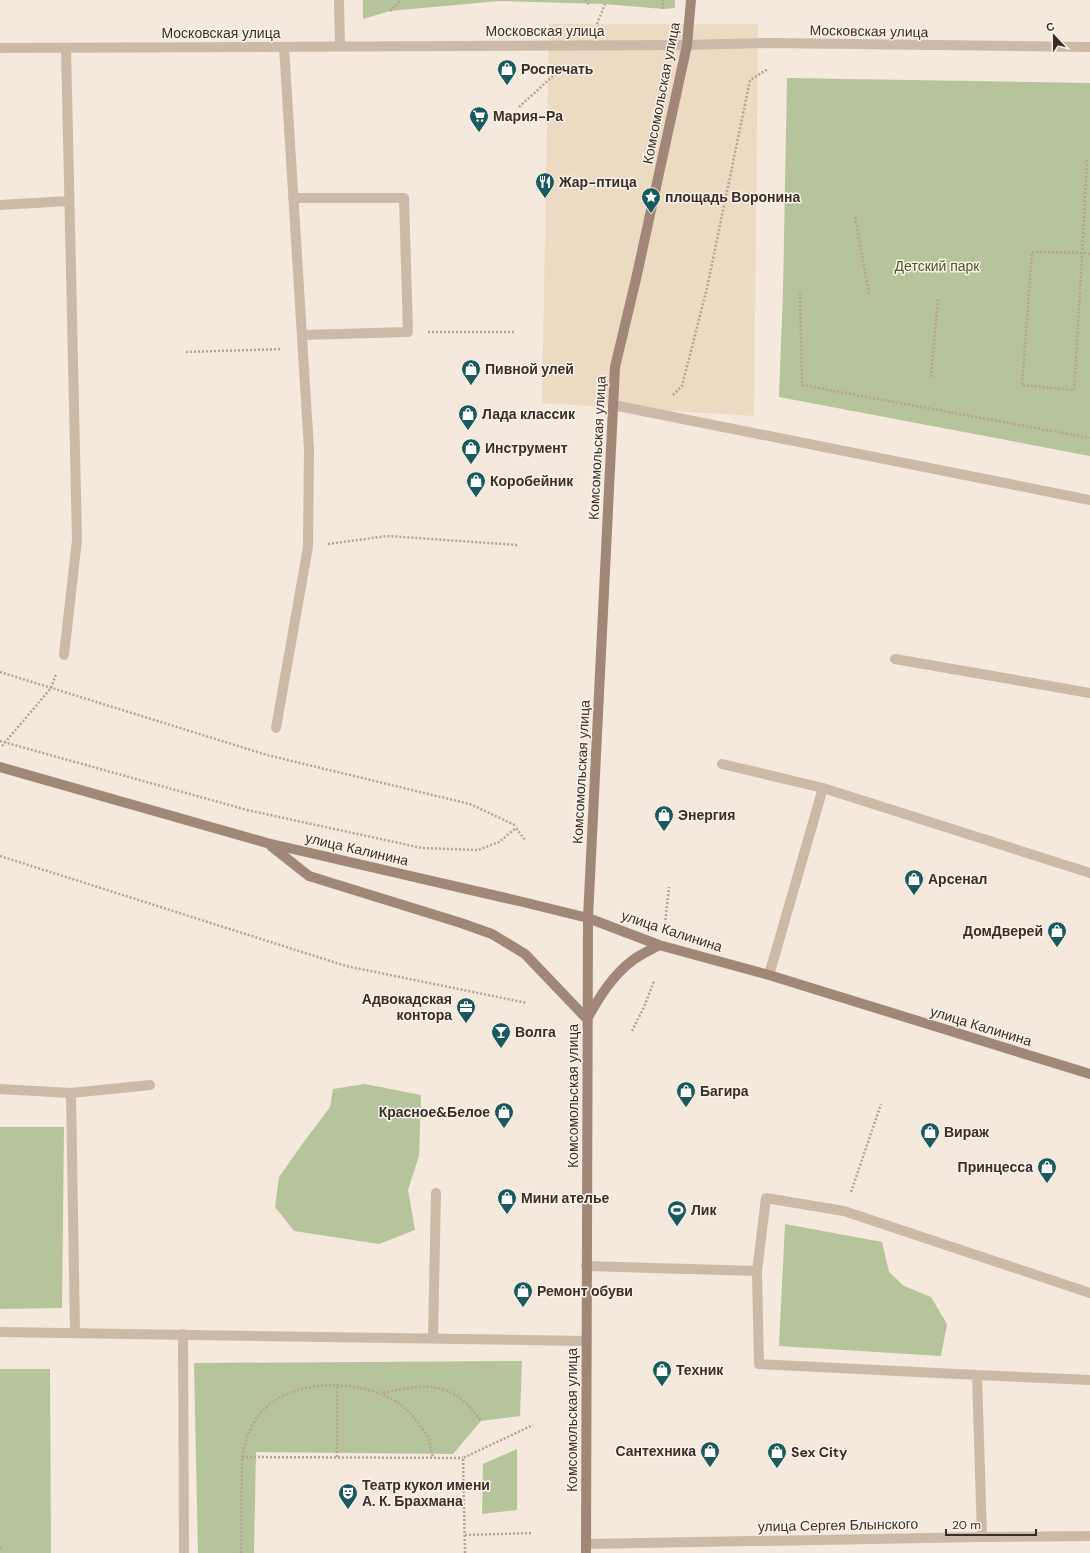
<svg xmlns="http://www.w3.org/2000/svg" width="1090" height="1553" font-family="'DM Sans',sans-serif">
	<style>
		.green { fill: #b6c49b }
		.plaza { fill: #eddac2 }
		.lines { fill: none; stroke-linecap: round; stroke-linejoin: round }
		.path { stroke: #b9a291; stroke-width: 2.5; stroke-dasharray: 2 2; stroke-linecap: butt }
		.lane { stroke: #cdb9a7; stroke-width: 10 }
		.street { stroke: #cdb9a7; stroke-width: 10 }
		.secondary { stroke: #a18778; stroke-width: 10 }
		.path-bridge { stroke: #b9a291; stroke-width: 2.5; stroke-dasharray: 2 2; stroke-linecap: butt }
		.labels { text-anchor: middle; stroke-width: 3; stroke-linejoin: round; paint-order: stroke }
		.street-label { font-size: 14px; fill: #392d28; stroke: #fbf3e9 }
		.poi-label { font-size: 14px; font-weight: bold; fill: #392d28; stroke: #fbf3e9; text-anchor: start }
		.park-label { font-size: 14px; fill: #48592a; stroke: #fbf3e9 }
	</style>
	<rect width="100%" height="100%" fill="#f4e9dc"/>
	<!-- green -->
	<path class="green" d="M363 0H675V8L663 9 605 4 499 1 390 11 363 19Z
		M787 78 1090 83V456L779 397 783 292Z
		M365 1084 421 1095 419 1156 408 1190 415 1230 379 1244 294 1231 275 1207 279 1177 303 1143 330 1107 333 1089Z
		M0 1127H64L62 1308 0 1309Z
		M785 1224 882 1242 889 1272 904 1286 931 1297 947 1324 941 1356 779 1346Z
		M522 1361 520 1416 481 1421 453 1454 256 1452 254 1553H198L194 1363Z
		M0 1369H50L51 1553H0Z
		M517 1449V1510L482 1514 483 1464Z"/>
	<!-- plaza -->
	<path class="plaza" d="M549 24H758L754 416 542 403Z"/>
	<g class="lines">
		<!-- path -->
		<path class="path" d="M498 0H499
			M585 0 589 4
			M663 9V0
			M390 11 402 0
			M597 24 605 4
			M519 107 564 66
			M1087 160C1083 237 1079 313 1074 390L1022 385 1032 252 1082 253 1090 254
			M855 217 869 294
			M800 293 802 385 1090 438
			M428 332H515
			M186 352 282 349
			M931 377 938 299
			M673 395 682 386 707 288 750 80 768 69
			M328 544 387 536 518 545
			M0 672 267 755 470 804 517 826
			M2 746 51 688 56 674
			M247 810 422 848 478 850 499 842 516 828 525 840
			M0 856 346 966 527 1003
			M665 924 669 887
			M632 1031 644 1007 654 981
			M851 1192 881 1104
			M383 1393C428 1383 452 1380 481 1421
			M242 1457C245 1443 249 1427 259 1415 289 1375 373 1377 408 1411 413 1416 425 1431 428 1437 430 1444 431 1451 433 1458
			M337 1457V1385
			M465 1535 532 1533
			M0 1548 4 1549
			M241 1553 242 1457 463 1458
			M465 1553 463 1458 533 1425"/>
		<!-- lane -->
		<path class="lane" d="M339 0 340 46
			M293 198H404L408 332 302 335
			M0 205 69 201
			M613 405 1090 500
			M64 655 77 540 66 48
			M895 659 1090 693
			M276 728 308 547 309 449 284 47
			M722 764 823 788 769 975
			M823 788 1090 873
			M0 1089 71 1093 75 1333
			M71 1093 150 1085
			M586 1266 757 1271
			M183 1334 184 1553
			M433 1338 436 1193
			M977 1375 759 1364 757 1271 766 1198 844 1211 1090 1293
			M982 1537 977 1375 1090 1380"/>
		<!-- street -->
		<path class="street" d="M0 48 687 45 769 43 1090 47
			M0 1332 587 1341
			M586 1544 982 1537 1090 1536"/>
		<!-- secondary -->
		<path class="secondary" d="M0 767 267 843 523 902 588 918 659 945 769 975 1090 1074
			M271 846 309 876 461 923 492 934 525 954 587 1019C600 996 612 976 633 960 641 954 651 950 659 945
			M586 1553 588 918 615 367 636 279 687 45 691 0"/>
		<!-- path-bridge -->
		<path class="path-bridge" d="M0 741 247 810"/>
	</g>
	<!-- icons -->
	<defs>
		<symbol id="shop-pin" viewBox="-11 -11 22 30"><path d="M0 17L-7.5 6A9.5 9.5 0 1 1 7.5 6Z" fill="#1a595e" stroke="#fbf3e9"/><path d="M-5-2.5h2.3a2.7 3.5 0 0 1 5.4 0H5L5.5 6h-11ZM-1.5-2.5h3a1.5 2.3 0 0 0-3 0Z" fill="#fff"/></symbol>
		<symbol id="supermarket-pin" viewBox="-11 -11 22 30"><path d="M0 17L-7.5 6A9.5 9.5 0 1 1 7.5 6Z" fill="#1a595e" stroke="#fbf3e9"/><path d="M-6-5.5h2.5l.6 2H6L4.5 2H-2.5L-4.4-4H-6ZM-1.5 3.2a1.3 1.3 0 1 0 .1 0ZM3 3.2a1.3 1.3 0 1 0 .1 0Z" fill="#fff"/></symbol>
		<symbol id="restaurant-pin" viewBox="-11 -11 22 30"><path d="M0 17L-7.5 6A9.5 9.5 0 1 1 7.5 6Z" fill="#1a595e" stroke="#fbf3e9"/><path d="M-5-6h1v4h1v-4h1v4h1v-4h1v5L-1.5 .5V6h-2V.5L-5-1ZM5-6V6H3V1.5H1.5Q1.5-4 5-6Z" fill="#fff"/></symbol>
		<symbol id="sight-pin" viewBox="-11 -11 22 30"><path d="M0 17L-7.5 6A9.5 9.5 0 1 1 7.5 6Z" fill="#1a595e" stroke="#fbf3e9"/><path d="M0-6L1.8-2.2L6-1.7L2.9 1.2L3.7 5.4L0 3.3L-3.7 5.4L-2.9 1.2L-6-1.7L-1.8-2.2Z" fill="#fff"/></symbol>
		<symbol id="office-pin" viewBox="-11 -11 22 30"><path d="M0 17L-7.5 6A9.5 9.5 0 1 1 7.5 6Z" fill="#1a595e" stroke="#fbf3e9"/><path d="M-6-3h4V-5.5h4V-3h4V5H-6ZM-1-4.5V-3h2v-1.5ZM-6 0V1H6V0Z" fill="#fff"/></symbol>
		<symbol id="bar-pin" viewBox="-11 -11 22 30"><path d="M0 17L-7.5 6A9.5 9.5 0 1 1 7.5 6Z" fill="#1a595e" stroke="#fbf3e9"/><path d="M-6-5H6L.8 .8V4.5H3.5V6h-7V4.5H-.8V.8Z" fill="#fff"/></symbol>
		<symbol id="stadium-pin" viewBox="-11 -11 22 30"><path d="M0 17L-7.5 6A9.5 9.5 0 1 1 7.5 6Z" fill="#1a595e" stroke="#fbf3e9"/><path d="M0-5a6.5 5 0 1 0 0 10a6.5 5 0 1 0 0-10ZM-3.5-1.8h7v3.6h-7Z" fill="#fff"/></symbol>
		<symbol id="theatre-pin" viewBox="-11 -11 22 30"><path d="M0 17L-7.5 6A9.5 9.5 0 1 1 7.5 6Z" fill="#1a595e" stroke="#fbf3e9"/><path d="M-5-5.5Q0-4 5-5.5V0Q5 5 0 6Q-5 5-5 0ZM-3.3-2.5H-1v1.5H-3.3ZM1-2.5H3.3v1.5H1ZM-2.8 1Q0 5.5 2.8 1Z" fill="#fff"/></symbol>
	</defs>
	<g fill-rule="evenodd">
		<use href="#shop-pin" x="496" y="58" width="22" height="30"/>
		<use href="#supermarket-pin" x="468" y="105" width="22" height="30"/>
		<use href="#restaurant-pin" x="534" y="171" width="22" height="30"/>
		<use href="#sight-pin" x="640" y="186" width="22" height="30"/>
		<use href="#shop-pin" x="460" y="358" width="22" height="30"/>
		<use href="#shop-pin" x="457" y="403" width="22" height="30"/>
		<use href="#shop-pin" x="460" y="437" width="22" height="30"/>
		<use href="#shop-pin" x="465" y="470" width="22" height="30"/>
		<use href="#shop-pin" x="653" y="804" width="22" height="30"/>
		<use href="#shop-pin" x="903" y="868" width="22" height="30"/>
		<use href="#shop-pin" x="1046" y="920" width="22" height="30"/>
		<use href="#office-pin" x="455" y="996" width="22" height="30"/>
		<use href="#bar-pin" x="490" y="1021" width="22" height="30"/>
		<use href="#shop-pin" x="675" y="1080" width="22" height="30"/>
		<use href="#shop-pin" x="493" y="1101" width="22" height="30"/>
		<use href="#shop-pin" x="919" y="1121" width="22" height="30"/>
		<use href="#shop-pin" x="1036" y="1156" width="22" height="30"/>
		<use href="#shop-pin" x="496" y="1187" width="22" height="30"/>
		<use href="#stadium-pin" x="666" y="1199" width="22" height="30"/>
		<use href="#shop-pin" x="512" y="1280" width="22" height="30"/>
		<use href="#shop-pin" x="651" y="1359" width="22" height="30"/>
		<use href="#shop-pin" x="699" y="1440" width="22" height="30"/>
		<use href="#shop-pin" x="766" y="1441" width="22" height="30"/>
		<use href="#theatre-pin" x="337" y="1482" width="22" height="30"/>
	</g>
	<g class="labels">
		<!-- street labels -->
		<g class="street-label">
			<text x="545" y="36">Московская улица</text>
			<text transform="translate(869 31) rotate(1)" y="5">Московская улица</text>
			<text x="221" y="38">Московская улица</text>
			<text transform="translate(661 93) rotate(-79)" y="5">Комсомольская улица</text>
			<text transform="translate(597 448) rotate(-87)" y="5">Комсомольская улица</text>
			<text transform="translate(581 772) rotate(-87)" y="5">Комсомольская улица</text>
			<text transform="translate(357 849) rotate(13)" y="5">улица Калинина</text>
			<text transform="translate(672 931) rotate(18)" y="5">улица Калинина</text>
			<text transform="translate(981 1026) rotate(17)" y="5">улица Калинина</text>
			<text transform="translate(573 1096) rotate(-90)" y="5">Комсомольская улица</text>
			<text transform="translate(572 1420) rotate(-90)" y="5">Комсомольская улица</text>
			<text transform="translate(838 1525) rotate(-1)" y="5">улица Сергея Блынского</text>
		</g>
		<!-- poi labels -->
		<g class="poi-label">
			<text x="521" y="74">Роспечать</text>
			<text x="493" y="121">Мария-Ра</text>
			<text x="559" y="187">Жар-птица</text>
			<text x="665" y="202">площадь Воронина</text>
			<text x="485" y="374">Пивной улей</text>
			<text x="482" y="419">Лада классик</text>
			<text x="485" y="453">Инструмент</text>
			<text x="490" y="486">Коробейник</text>
			<text x="678" y="820">Энергия</text>
			<text x="928" y="884">Арсенал</text>
			<text x="1043" y="936" text-anchor="end">ДомДверей</text>
			<text x="452" y="1004" text-anchor="end">Адвокадская<tspan x="452" dy="16">контора</tspan></text>
			<text x="515" y="1037">Волга</text>
			<text x="700" y="1096">Багира</text>
			<text x="490" y="1117" text-anchor="end">Красное&amp;Белое</text>
			<text x="944" y="1137">Вираж</text>
			<text x="1033" y="1172" text-anchor="end">Принцесса</text>
			<text x="521" y="1203">Мини ателье</text>
			<text x="691" y="1215">Лик</text>
			<text x="537" y="1296">Ремонт обуви</text>
			<text x="676" y="1375">Техник</text>
			<text x="696" y="1456" text-anchor="end">Сантехника</text>
			<text x="791" y="1457">Sex City</text>
			<text x="362" y="1490">Театр кукол имени<tspan x="362" dy="16">А. К. Брахмана</tspan></text>
		</g>
		<!-- park labels -->
		<g class="park-label">
			<text x="937" y="271">Детский парк</text>
		</g>
	</g>
	<!-- north arrow -->
	<g transform="translate(1054 36) rotate(338)" stroke="#fbf3e9" stroke-width="3" paint-order="stroke">
	<path d="M0-3L7 15L0 10L-7 15Z" fill="#392d28"/>
	<text y="-6" font-size="11" font-weight="bold" text-anchor="middle" fill="#392d28">С</text>
	</g>
	<!-- scale -->
	<path d="M946 1529v6h90v-6" fill="none" stroke="#392d28" stroke-width="2"/>
	<text x="952" y="1529" font-size="12" fill="#392d28" stroke="#fbf3e9" stroke-width="3" paint-order="stroke">20 m</text>
</svg>
